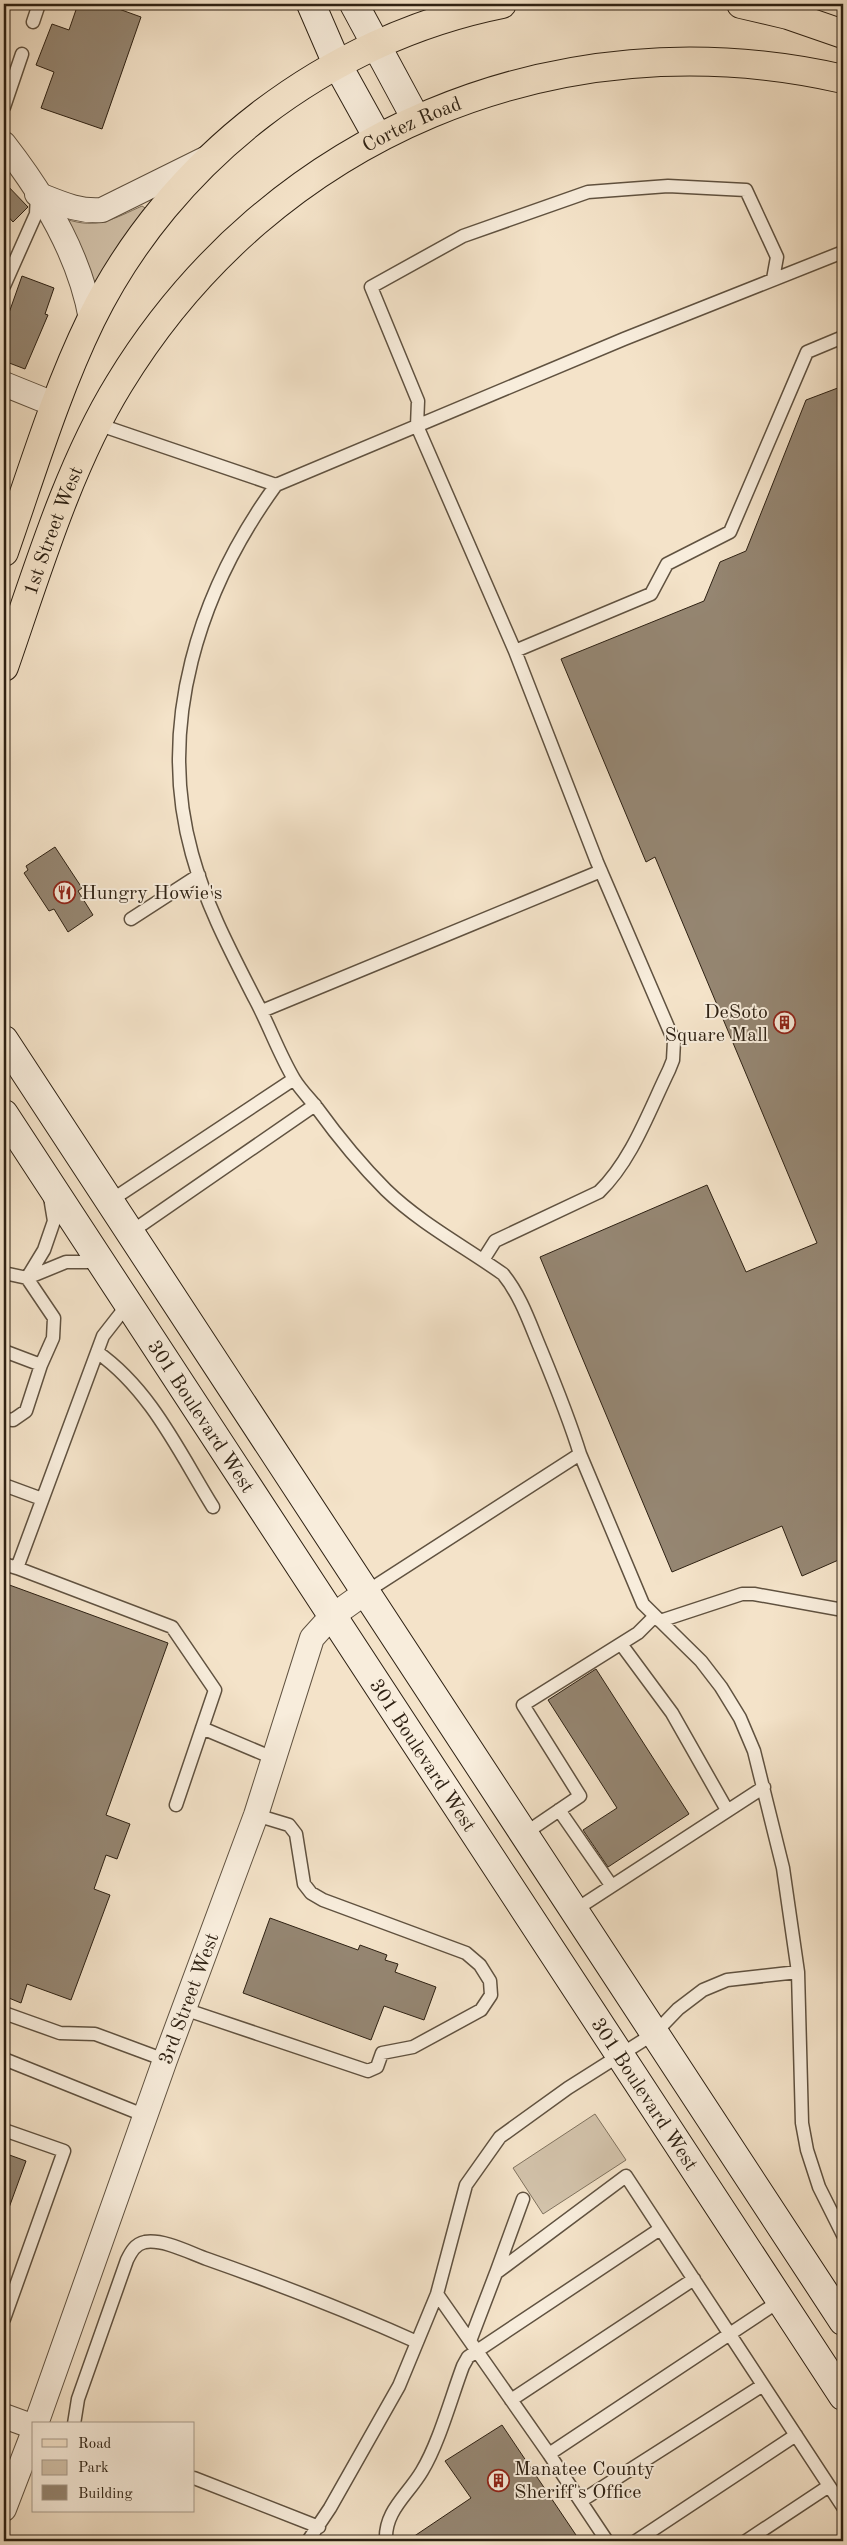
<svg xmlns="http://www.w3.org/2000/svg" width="847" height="2545" font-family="'Old Standard TT',serif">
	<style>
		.green { fill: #d2c2aa; stroke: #80725e }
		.building { fill: #958672; stroke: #2e2113 }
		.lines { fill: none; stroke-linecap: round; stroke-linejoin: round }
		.service-casing { stroke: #605240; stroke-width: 15 }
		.minor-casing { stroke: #605240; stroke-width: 26 }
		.secondary-casing { stroke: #2e2113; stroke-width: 30 }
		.primary-casing { stroke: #2e2113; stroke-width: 30 }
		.service { stroke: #f8eddc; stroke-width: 12 }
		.minor { stroke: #f8eddc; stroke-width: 24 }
		.secondary { stroke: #f8eddc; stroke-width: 28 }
		.primary { stroke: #f4e3c9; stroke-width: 28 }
		.labels { text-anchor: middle; stroke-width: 4; stroke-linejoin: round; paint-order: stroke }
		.street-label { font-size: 20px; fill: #2e2113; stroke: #f8eddc }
		.poi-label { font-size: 20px; fill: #2e2113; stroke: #f8eddc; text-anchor: start }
	</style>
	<rect width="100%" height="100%" fill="#f4e3c9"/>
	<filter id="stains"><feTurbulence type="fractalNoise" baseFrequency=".004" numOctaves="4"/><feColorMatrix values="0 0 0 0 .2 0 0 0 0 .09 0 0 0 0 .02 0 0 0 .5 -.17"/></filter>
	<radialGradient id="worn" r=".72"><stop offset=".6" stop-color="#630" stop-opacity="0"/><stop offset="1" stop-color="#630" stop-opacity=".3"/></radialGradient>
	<!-- green -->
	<path class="green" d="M142 206 147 209 98 283H94L66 219C97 230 115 218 142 206Z
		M595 2114 626 2160 543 2214 513 2168Z"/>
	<!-- building -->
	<path class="building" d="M78 4H105L141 17 102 129 41 108 54 72 36 65 52 24 69 30Z
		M4 182 28 207 13 222 4 212Z
		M22 276 54 288 45 314 48 315 25 369 4 361V327Z
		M843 386V1558L802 1576 782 1526 672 1572 540 1257 707 1185 746 1272 817 1243 655 857 646 862 561 659 704 601 720 562 746 551 806 400Z
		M55 847 82 888 78 891 93 915 68 932 54 909 49 911 24 873 28 870 26 866Z
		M4 1583 168 1643 106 1815 130 1824 117 1859 106 1855 94 1889 110 1895 71 2000 27 1984 21 2003 4 1996Z
		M596 1669 689 1814 608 1867 583 1830 617 1808 548 1700Z
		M270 1918 358 1950 360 1945 387 1955 385 1960 398 1964 395 1972 436 1987 424 2020 384 2006 371 2040 243 1993Z
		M4 2153 26 2161 6 2216H4Z
		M502 2425 580 2541H407L471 2498 445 2461Z"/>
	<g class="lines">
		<defs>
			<path id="service" d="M33 22 39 4
				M4 107 22 54
				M4 286 36 214 37 195
				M97 424 276 485
				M515 651 651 594 667 564 730 532 807 352 843 337
				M131 919 199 875
				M262 1011 601 871
				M110 1201 294 1079
				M131 1232 315 1105
				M483 1260 495 1241 599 1192C632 1160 649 1111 669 1070L673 1060 674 1041 597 862 515 651 417 426 418 401 371 287 463 236 588 192 668 186 746 190 777 257 773 279
				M4 1273 27 1278 66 1262H100
				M27 1278 44 1250 54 1221 50 1197
				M128 1304 103 1336 17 1568 172 1627 215 1690 176 1805
				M4 1351 41 1365
				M97 1352C151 1390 179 1452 213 1507
				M4 1419 13 1420 26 1411 41 1365 53 1338 54 1318 27 1278
				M580 1454 643 1604 701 1661 721 1687 740 1718 754 1751 783 1868 798 1972
				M4 1485 42 1499
				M4 1564 17 1568
				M366 1592 580 1454C569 1418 555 1384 541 1350 530 1324 521 1296 503 1274 465 1247 420 1223 386 1190 361 1165 338 1137 317 1108 309 1098 300 1089 294 1079 279 1054 269 1025 255 999 231 952 206 905 192 854 156 725 199 591 276 485L624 339 843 252
				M660 1621 742 1594H754L843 1610
				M621 1644 672 1713 727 1810
				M202 1728 273 1758
				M559 1810 611 1885
				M524 1834 580 1796 523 1705 638 1633 655 1616
				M575 1910 764 1787
				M184 2009 368 2071 377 2067 382 2053 413 2047 481 2010 491 1995 490 1981 480 1965 466 1953 323 1900 311 1893 304 1884 296 1834 289 1825 256 1815
				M4 2013 60 2033 95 2034 165 2060
				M4 2059 146 2116
				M4 2130 64 2151 4 2319
				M496 2273 523 2199
				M437 2294 549 2454 781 2300
				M470 2341 496 2273 626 2176 843 2507
				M511 2400 694 2279
				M74 2424 78 2399 127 2260C131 2252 135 2244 145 2242 164 2239 190 2253 207 2259 278 2284 348 2311 417 2342
				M549 2454 607 2541
				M194 2478 319 2527
				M581 2501 763 2385
				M308 2541 330 2508 399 2386 437 2294 466 2185 500 2137 568 2088 655 2033 678 2009 703 1990 727 1980 798 1972 802 2123 807 2150 819 2187 843 2235
				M386 2541C384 2511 408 2495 422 2471 439 2443 451 2398 463 2366L468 2357 660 2229
				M636 2541 796 2435
				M746 2541 829 2486"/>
			<g id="minor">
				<path d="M4 144C43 194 80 256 91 319"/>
				<path d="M37 194C60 203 78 212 102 210L205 159"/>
				<path d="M4 384 56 405"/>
				<path d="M4 2416 34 2427"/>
				<path id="s1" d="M36 2424 165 2060 256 1815 312 1638 331 1617 366 1592"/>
				<path d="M4 2509 34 2431"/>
			</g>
			<g id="secondary">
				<path d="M311 4 337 64 378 138"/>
				<path d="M354 4 416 119"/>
				<path d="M4 1040 843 2321"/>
				<path id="s2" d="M4 1114 843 2396"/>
			</g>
			<g id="primary">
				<path d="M741 4 788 15 843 34"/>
				<path d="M4 552C31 475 55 394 91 320 170 159 327 39 502 4"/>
				<path id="s3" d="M4 667C36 575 68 467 119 384 271 134 558 14 843 79"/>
			</g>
		</defs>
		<!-- service casing -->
		<use href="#service" class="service-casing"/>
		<!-- minor casing -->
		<use href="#minor" class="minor-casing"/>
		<!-- secondary casing -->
		<use href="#secondary" class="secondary-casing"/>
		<!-- primary casing -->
		<use href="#primary" class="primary-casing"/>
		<!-- service -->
		<use href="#service" class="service"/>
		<!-- minor -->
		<use href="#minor" class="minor"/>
		<!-- secondary -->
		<use href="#secondary" class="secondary"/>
		<!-- primary -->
		<use href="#primary" class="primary"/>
	</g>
	<!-- icons -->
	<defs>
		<symbol id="restaurant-ring" viewBox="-11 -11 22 22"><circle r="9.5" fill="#f8eddc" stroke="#8f2418" stroke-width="1.5"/><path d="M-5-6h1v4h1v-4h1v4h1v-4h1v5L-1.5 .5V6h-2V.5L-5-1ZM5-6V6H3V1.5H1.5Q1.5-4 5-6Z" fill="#8f2418"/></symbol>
		<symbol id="building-ring" viewBox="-11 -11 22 22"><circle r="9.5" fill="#f8eddc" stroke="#8f2418" stroke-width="1.5"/><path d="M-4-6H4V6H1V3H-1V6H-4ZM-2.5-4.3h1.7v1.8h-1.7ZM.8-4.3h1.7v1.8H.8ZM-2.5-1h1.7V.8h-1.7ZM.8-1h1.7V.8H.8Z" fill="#8f2418"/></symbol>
	</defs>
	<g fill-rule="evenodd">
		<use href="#restaurant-ring" x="52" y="880" width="25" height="25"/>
		<use href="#building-ring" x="772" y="1010" width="25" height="25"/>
		<use href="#building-ring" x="486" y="2468" width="25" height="25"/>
	</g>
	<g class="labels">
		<!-- street labels -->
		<g class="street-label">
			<text dy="7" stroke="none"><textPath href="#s3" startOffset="704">Cortez Road</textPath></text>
			<text dy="7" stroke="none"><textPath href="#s3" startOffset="145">1st Street West</textPath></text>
			<text dy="7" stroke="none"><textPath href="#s2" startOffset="361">301 Boulevard West</textPath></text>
			<text dy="7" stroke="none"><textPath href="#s2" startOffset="766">301 Boulevard West</textPath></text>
			<text dy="7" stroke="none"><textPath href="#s1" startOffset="452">3rd Street West</textPath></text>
			<text dy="7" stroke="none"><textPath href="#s2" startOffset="1171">301 Boulevard West</textPath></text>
		</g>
		<!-- poi labels -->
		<g class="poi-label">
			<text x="81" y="899">Hungry Howie's</text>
			<text x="768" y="1018" text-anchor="end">DeSoto<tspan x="768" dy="23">Square Mall</tspan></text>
			<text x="514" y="2475">Manatee County<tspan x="514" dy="23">Sheriff's Office</tspan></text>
		</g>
	</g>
	<!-- margin -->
	<rect width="847" height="2545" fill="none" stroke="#f4e3c9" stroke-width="20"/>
	<rect x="5" y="5" width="837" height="2535" fill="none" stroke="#2e2113" stroke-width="2.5"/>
	<rect x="10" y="10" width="827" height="2525" fill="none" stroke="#2e2113"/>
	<!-- legend -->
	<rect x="32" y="2422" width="162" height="90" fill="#f8eddc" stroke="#a79b8c"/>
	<rect x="42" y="2439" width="25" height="8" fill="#f4e3c9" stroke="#a79b8c"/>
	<text x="78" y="2448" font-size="15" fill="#2e2113">Road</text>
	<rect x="42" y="2460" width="25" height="15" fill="#d2c2aa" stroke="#a79b8c"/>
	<text x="78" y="2472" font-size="15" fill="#2e2113">Park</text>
	<rect x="42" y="2485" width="25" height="15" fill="#958672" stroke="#a79b8c"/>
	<text x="78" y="2498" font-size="15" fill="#2e2113">Building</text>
	<rect width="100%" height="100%" filter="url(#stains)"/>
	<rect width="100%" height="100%" fill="url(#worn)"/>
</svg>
